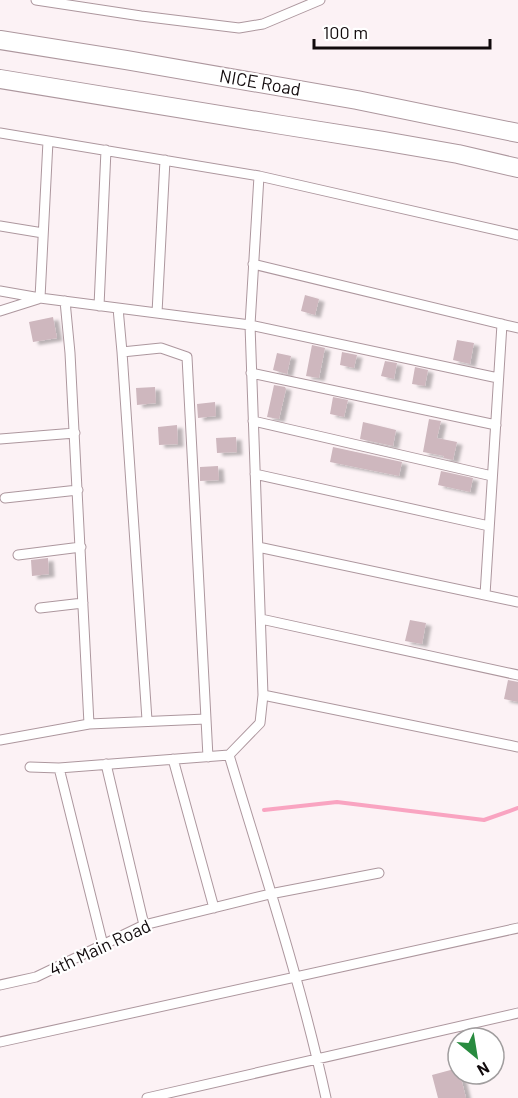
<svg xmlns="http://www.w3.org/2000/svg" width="518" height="1098" font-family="Barlow,sans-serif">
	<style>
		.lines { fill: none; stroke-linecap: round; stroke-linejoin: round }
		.stream { stroke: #f9a4c1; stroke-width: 4 }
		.building { fill: #ceb7be; filter: url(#shadow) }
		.street-casing { stroke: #ad979e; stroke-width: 11 }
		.highway-casing { stroke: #ad979e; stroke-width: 20 }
		.street { stroke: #fff; stroke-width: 9 }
		.highway { stroke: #fff; stroke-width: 18 }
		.labels { text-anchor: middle; stroke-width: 4.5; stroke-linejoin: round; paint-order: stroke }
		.street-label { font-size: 18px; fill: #110a0c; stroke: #fff }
	</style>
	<defs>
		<filter id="shadow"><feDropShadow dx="5.5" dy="3" stdDeviation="1.5" flood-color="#0004"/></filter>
	</defs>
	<rect width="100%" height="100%" fill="#fcf2f5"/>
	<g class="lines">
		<!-- stream -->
		<path class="stream" d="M264 810 337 802 484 820 518 808"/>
	</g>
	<!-- building -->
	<path class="building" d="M305 295 319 299 315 315 301 311Z
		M53 317 57 338 33 342 29 322Z
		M457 340 474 343 470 364 453 360Z
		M312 345 325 348 319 378 306 376Z
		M342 352 357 355 354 368 340 365Z
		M277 353 291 356 287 374 273 370Z
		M385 361 397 363 394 379 381 376Z
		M415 367 428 370 425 386 412 384Z
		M274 385 285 387 286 389 279 419 267 417Z
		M155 387 156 403 137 405 136 388Z
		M333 397 348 400 344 417 330 414Z
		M215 402 216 416 198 418 197 404Z
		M429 419 441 421 437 438 457 442 453 460 443 458 444 456 423 452Z
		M363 422 396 430 393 446 360 439Z
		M177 425 178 444 159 445 158 427Z
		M236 437 237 452 217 453 216 438Z
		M333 447 402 462 399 476 330 462Z
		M218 466 219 480 200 481V467Z
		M441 471 473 478 470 492 438 485Z
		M48 558 49 574 32 576 31 560Z
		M410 620 426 623 422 644 405 641Z
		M508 680 518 682V702L504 699Z
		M458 1068V1074H460L466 1098H438L432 1075Z"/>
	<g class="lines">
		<defs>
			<path id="street" d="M36 0 141 16 239 28 263 24 320 0
				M0 133 259 176 518 235
				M259 176 250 325 263 695 518 747
				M0 226 43 233
				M253 264 518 328
				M0 291 40 298 250 325 498 378
				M40 298 48 141
				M65 301 70 353 89 724 206 719
				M99 306 106 150
				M118 308 122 352 161 348 187 357 208 757
				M0 311 38 299
				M157 313 165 160
				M122 352 147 720
				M251 373 496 425
				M253 421 492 476
				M0 439 75 433
				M255 474 489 526
				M5 498 78 490
				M258 547 518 602
				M18 555 81 547
				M485 595 502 324
				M40 608 83 603
				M261 619 518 675
				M263 695 260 723 229 755C263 869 301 982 326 1098
				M0 740 89 724
				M173 759 214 908
				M106 764 144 925
				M30 767 59 768
				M103 945 59 768 229 755
				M0 985 36 977 144 925 270 894 379 873
				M0 1042 518 928
				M147 1098 518 1013"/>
			<path id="highway" d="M0 40 126 60 357 100 518 133
				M0 79 282 125 383 141 458 154 518 168"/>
		</defs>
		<!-- street casing -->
		<use href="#street" class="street-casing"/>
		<!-- highway casing -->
		<use href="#highway" class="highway-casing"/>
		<!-- street -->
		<use href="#street" class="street"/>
		<!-- highway -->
		<use href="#highway" class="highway"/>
	</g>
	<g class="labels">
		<!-- street labels -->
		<g class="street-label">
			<text transform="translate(260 83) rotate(10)" y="6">NICE Road</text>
			<text transform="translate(100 948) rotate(-25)" y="6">4th Main Road</text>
		</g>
	</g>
	<!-- north arrow -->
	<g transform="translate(476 1056) rotate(150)"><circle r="28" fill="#ffffff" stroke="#a09d9e" stroke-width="1.5"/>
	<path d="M0-4.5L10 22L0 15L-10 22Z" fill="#288b3f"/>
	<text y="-9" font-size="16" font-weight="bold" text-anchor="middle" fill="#110a0c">N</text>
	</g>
	<!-- scale -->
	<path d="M314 39v9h176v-9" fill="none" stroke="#110a0c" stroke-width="3"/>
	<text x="323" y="39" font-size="18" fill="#110a0c" stroke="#ffffff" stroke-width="4.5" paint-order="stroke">100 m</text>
</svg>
